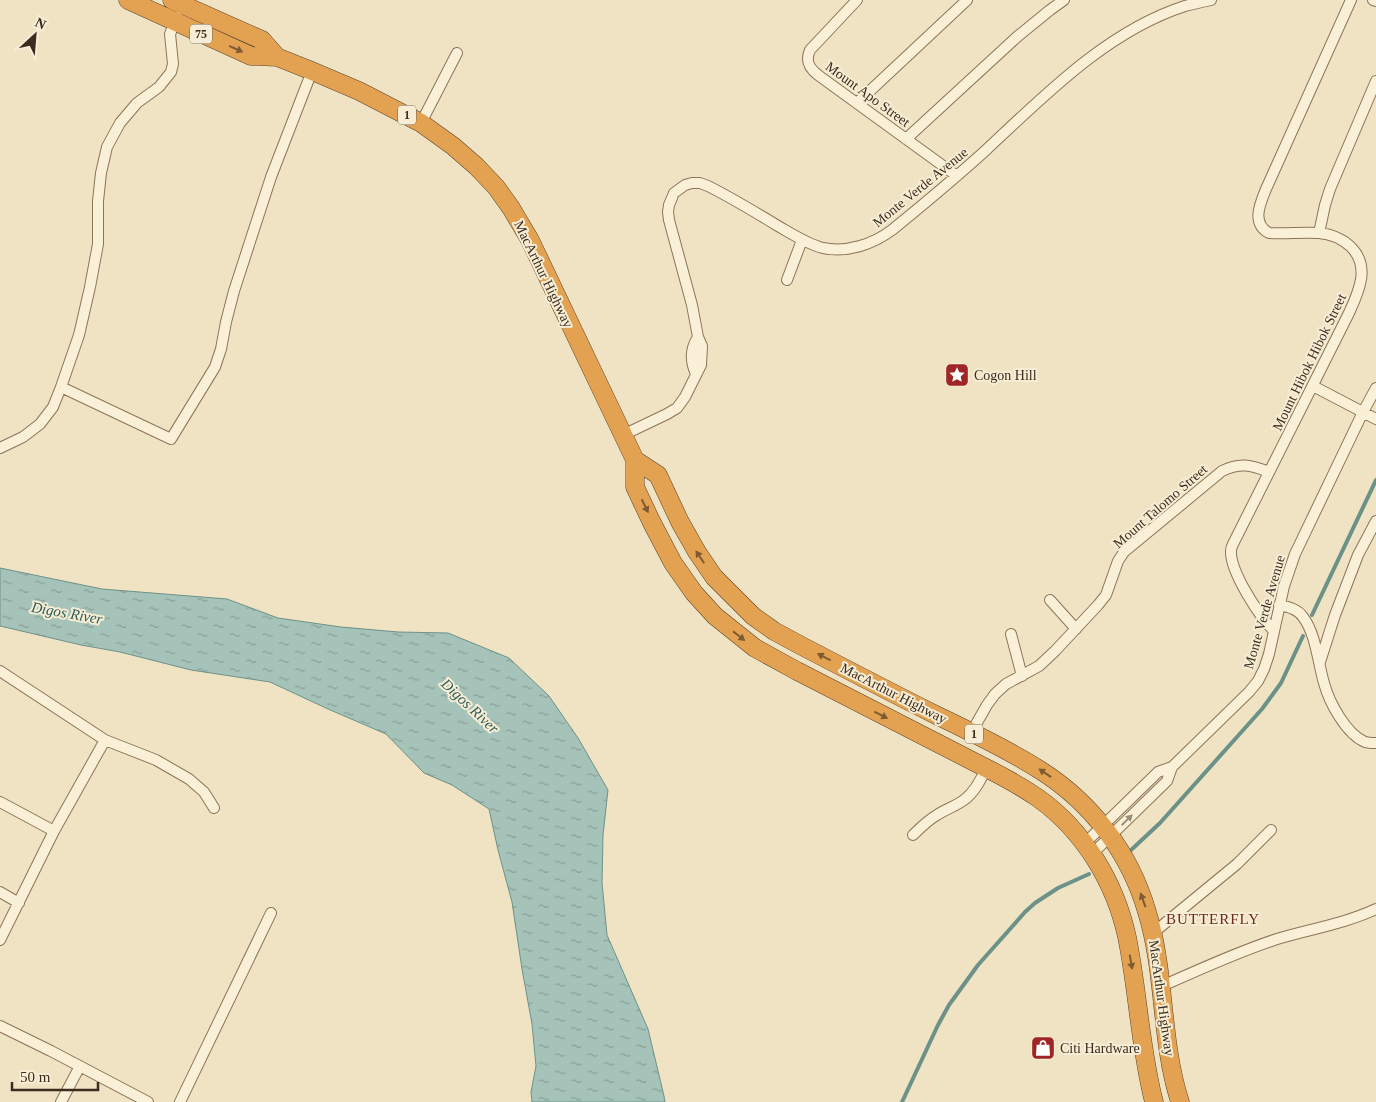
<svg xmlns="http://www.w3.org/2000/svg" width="1376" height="1102" font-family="Georgia,serif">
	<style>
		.water { fill: url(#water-ripples); stroke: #6c9288 }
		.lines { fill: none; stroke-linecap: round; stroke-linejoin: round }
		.stream { stroke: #6c9288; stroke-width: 4 }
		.street-casing { stroke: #8c7459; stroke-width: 12 }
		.highway-casing { stroke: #59422d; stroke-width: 19 }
		.street { stroke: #faf0d7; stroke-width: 10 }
		.highway { stroke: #e3a251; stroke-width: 18 }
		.oneway { fill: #7e5b32 }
		.oneway2 { fill: #9a8e7a }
		.labels { text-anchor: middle; stroke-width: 4; stroke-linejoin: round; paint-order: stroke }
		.shield { fill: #f7edd4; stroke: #736655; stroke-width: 1 }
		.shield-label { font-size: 12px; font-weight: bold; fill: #3b2c1e }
		.street-label { font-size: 14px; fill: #3b2c1e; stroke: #f7edd4 }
		.poi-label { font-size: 14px; fill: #3b2c1e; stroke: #f7edd4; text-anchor: start }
		.water-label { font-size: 15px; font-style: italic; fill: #2c5b58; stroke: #f7edd4 }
		.neighbourhood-label { font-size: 15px; letter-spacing: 1px; fill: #6a2b1b; stroke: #f7edd4 }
	</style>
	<defs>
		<pattern id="water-ripples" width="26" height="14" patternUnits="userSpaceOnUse" patternTransform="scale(1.25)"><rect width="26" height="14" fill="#a6c3ba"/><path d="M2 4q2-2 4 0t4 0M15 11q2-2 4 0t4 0" fill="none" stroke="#889f97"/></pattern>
	</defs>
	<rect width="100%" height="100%" fill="#f0e3c4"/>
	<!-- water -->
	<path class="water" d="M0 568 102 589 227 599 278 618 341 627 398 632 448 633 509 658 549 696 578 738 608 790 603 835 602 883 607 935 648 1029 664 1096 665 1102H532L531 1092 536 1066 532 1024 522 969 512 902 498 850 489 809 452 785 424 773 386 734 328 709 270 682 191 670 120 652 81 645 0 626Z"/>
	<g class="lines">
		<!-- stream -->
		<path class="stream" d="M1312 615 1376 480
			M1130 851 1160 823 1262 709 1281 683 1303 636
			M902 1102 938 1025 949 1005 978 965 1025 912 1035 903 1058 888 1089 874"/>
		<defs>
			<path id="street" d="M857 0 810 50C805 61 809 68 818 75L957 176
				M1373 0 1376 1
				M857 103 967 0
				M421 123 457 53
				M906 139 1018 36 1050 10 1064 0
				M1319 233 1325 205 1330 189 1376 81
				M787 280 802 240
				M696 374C690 361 690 349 698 337
				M1313 386 1376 419
				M61 387 171 439 215 367 221 349 226 322 234 291 271 177 312 71
				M623 435 667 414 677 408 685 397 701 365 702 346 698 337 692 305 669 220 668 212 669 205 674 193 685 185 692 183H700L708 186C732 198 755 212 778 226 792 234 807 244 823 248 848 253 873 244 892 230 924 204 955 178 985 151 1044 96 1107 31 1185 6 1193 4 1202 2 1211 0
				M0 448 23 437 40 424 53 407 61 387 79 335 90 287 98 244V201L101 173 107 147 120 123 137 103 159 87 171 72 173 64 170 34 177 17
				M1050 600 1076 629
				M1279 605C1288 607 1298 609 1303 617 1316 634 1318 663 1324 683 1329 702 1346 734 1365 742 1368 743 1372 743 1376 743
				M1274 631C1260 617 1230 572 1231 551 1231 549 1232 546 1233 544L1349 313C1359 291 1371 266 1350 246 1341 238 1331 234 1319 233 1302 232 1285 234 1269 233 1251 223 1260 204 1266 189L1351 0
				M1011 634 1022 676
				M1320 662 1335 615 1358 555 1376 521
				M0 671 105 740 156 760 189 779 204 792 214 808
				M971 733 987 705 995 694 1006 684 1039 666 1055 651 1098 605 1106 595 1118 561 1124 552 1222 471C1240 462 1251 465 1269 472
				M0 802 54 831
				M913 835C921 827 928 820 937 815 946 809 956 806 964 800 975 792 981 780 986 768
				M1085 843 1158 772 1172 767 1249 692 1258 681 1264 669 1269 654 1284 586 1295 554 1363 412 1376 388
				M1092 854 1167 781 1172 767
				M0 892 19 903
				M1153 933 1237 864 1271 830
				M0 940 54 831 105 740
				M1160 987C1198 970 1237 952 1277 939 1310 929 1344 924 1376 909
				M0 1026 51 1051 148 1102
				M61 1102 80 1066
				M180 1102 271 913"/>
			<path id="highway" d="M128 0 251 56 277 57 312 71 359 91 421 123 453 146 476 166 496 187 511 208 530 240 635 460V487L652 523 673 563 694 593 715 616 755 648 797 671 986 768C1004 777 1022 787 1038 798 1084 831 1115 882 1127 937 1138 991 1140 1048 1154 1102
				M172 0 262 40 277 57
				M635 460 658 475 680 522 697 552 714 577 753 616 774 631 798 644C844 668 890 692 936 715 971 732 1007 749 1040 770 1092 803 1130 853 1147 912 1166 974 1160 1040 1180 1102"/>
		</defs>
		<!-- street casing -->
		<use href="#street" class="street-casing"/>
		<!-- highway casing -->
		<use href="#highway" class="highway-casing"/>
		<!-- street -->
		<use href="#street" class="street"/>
		<!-- highway -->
		<use href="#highway" class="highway"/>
	</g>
	<!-- one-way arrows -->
	<defs><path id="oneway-solid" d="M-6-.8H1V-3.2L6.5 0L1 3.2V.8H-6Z" transform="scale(1.25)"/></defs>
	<g class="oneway">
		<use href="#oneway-solid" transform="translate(236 49) rotate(24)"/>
		<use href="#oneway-solid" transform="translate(645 506) rotate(64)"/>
		<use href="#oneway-solid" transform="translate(700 557) rotate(-124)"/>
		<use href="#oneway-solid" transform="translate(739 636) rotate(38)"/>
		<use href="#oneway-solid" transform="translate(824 657) rotate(-153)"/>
		<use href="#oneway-solid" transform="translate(881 715) rotate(27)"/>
		<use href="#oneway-solid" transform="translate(1045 773) rotate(-146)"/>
		<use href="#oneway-solid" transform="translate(1143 900) rotate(-110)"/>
		<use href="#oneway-solid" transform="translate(1131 962) rotate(80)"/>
	</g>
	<use class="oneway2" href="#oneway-solid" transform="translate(1127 820) rotate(-44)"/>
	<!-- icons -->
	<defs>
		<symbol id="sight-square" viewBox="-11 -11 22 22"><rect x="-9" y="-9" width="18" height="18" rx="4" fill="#9e2627" stroke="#f7edd4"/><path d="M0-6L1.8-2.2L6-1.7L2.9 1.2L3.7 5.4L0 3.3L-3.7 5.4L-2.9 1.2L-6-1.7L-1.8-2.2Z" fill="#fff"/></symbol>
		<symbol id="shop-square" viewBox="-11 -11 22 22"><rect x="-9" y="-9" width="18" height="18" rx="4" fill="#9e2627" stroke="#f7edd4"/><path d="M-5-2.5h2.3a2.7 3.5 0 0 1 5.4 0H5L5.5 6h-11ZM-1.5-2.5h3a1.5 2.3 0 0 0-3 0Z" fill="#fff"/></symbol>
	</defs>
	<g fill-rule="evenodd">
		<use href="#sight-square" x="943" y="361" width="28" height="28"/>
		<use href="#shop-square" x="1029" y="1034" width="28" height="28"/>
	</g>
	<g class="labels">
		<!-- shield labels -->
		<g class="shield">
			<rect x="190" y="24.5" width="22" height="19" rx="4"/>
			<rect x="398" y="105.5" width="18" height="19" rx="4"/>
			<rect x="965" y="724.5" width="18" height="19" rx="4"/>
		</g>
		<g class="shield-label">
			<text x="201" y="38">75</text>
			<text x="407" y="119">1</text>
			<text x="974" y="738">1</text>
		</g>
		<!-- street labels -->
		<g class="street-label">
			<text transform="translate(868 94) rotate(36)" y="5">Mount Apo Street</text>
			<text transform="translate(920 187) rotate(-39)" y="5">Monte Verde Avenue</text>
			<text transform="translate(544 274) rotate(64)" y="5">MacArthur Highway</text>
			<text transform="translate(1309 362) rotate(-64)" y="5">Mount Hibok Hibok Street</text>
			<text transform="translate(1160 506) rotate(-41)" y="5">Mount Talomo Street</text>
			<text transform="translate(1264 612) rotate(-74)" y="5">Monte Verde Avenue</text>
			<text transform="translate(894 693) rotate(27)" y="5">MacArthur Highway</text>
			<text transform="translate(1162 998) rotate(82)" y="5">MacArthur Highway</text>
		</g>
		<!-- poi labels -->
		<g class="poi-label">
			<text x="974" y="380">Cogon Hill</text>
			<text x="1060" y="1053">Citi Hardware</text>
		</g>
		<!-- water labels -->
		<g class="water-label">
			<text transform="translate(67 613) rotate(10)" y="5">Digos River</text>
			<text transform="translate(470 706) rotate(43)" y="5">Digos River</text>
		</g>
		<!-- neighbourhood labels -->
		<g class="neighbourhood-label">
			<text x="1213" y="924">BUTTERFLY</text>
		</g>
	</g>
	<!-- north arrow -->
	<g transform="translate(35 35) rotate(26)" stroke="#f7edd4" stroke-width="4" paint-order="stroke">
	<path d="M0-4L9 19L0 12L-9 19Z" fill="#3b2c1e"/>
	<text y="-8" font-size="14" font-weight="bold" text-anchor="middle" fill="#3b2c1e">N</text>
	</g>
	<!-- scale -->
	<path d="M12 1082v8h86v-8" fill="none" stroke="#3b2c1e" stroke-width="2.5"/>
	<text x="20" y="1082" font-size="15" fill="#3b2c1e" stroke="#f7edd4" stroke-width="4" paint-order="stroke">50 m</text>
</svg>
